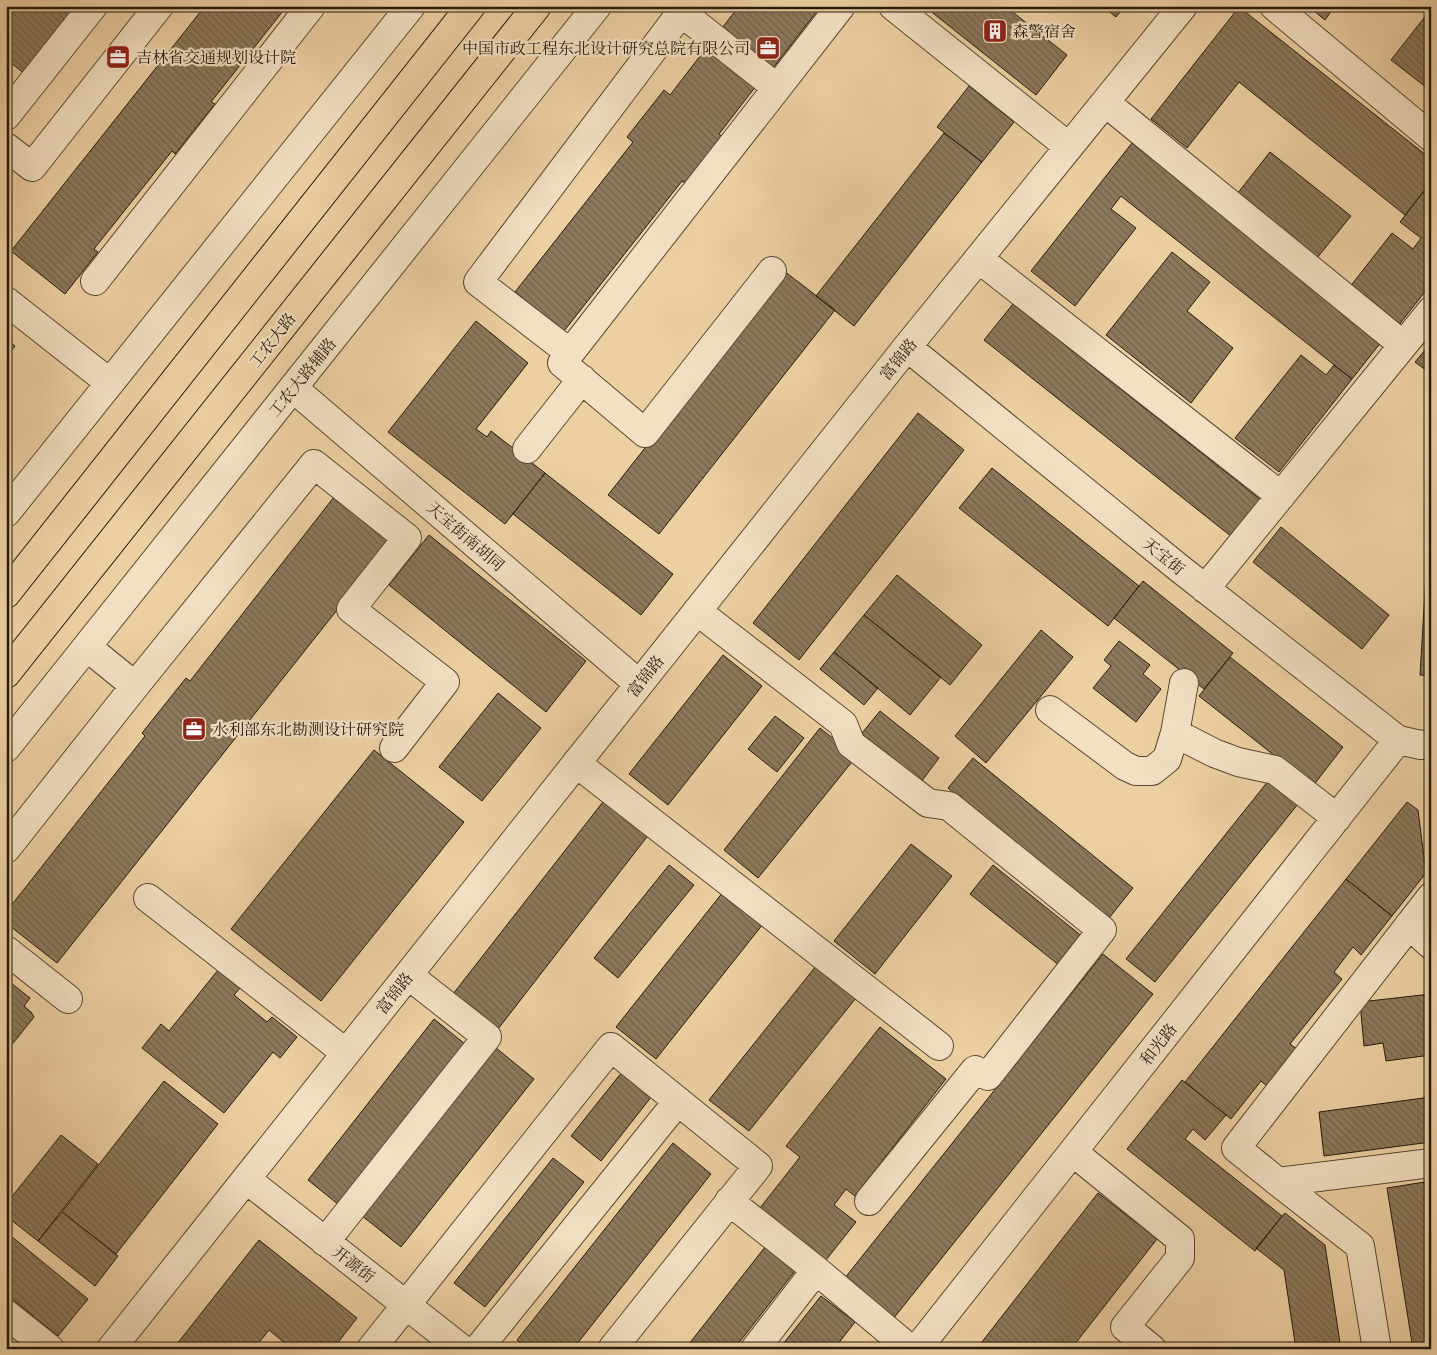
<svg xmlns="http://www.w3.org/2000/svg" width="1437" height="1355" font-family="'IM FELL French Canon','Noto Serif SC',serif">
	<style>
		.building { fill: url(#building-back-hatch); stroke: #251b10 }
		.lines { fill: none; stroke-linecap: round; stroke-linejoin: round }
		.minor-casing { stroke: #574834; stroke-width: 30 }
		.major-casing { stroke: #251b10; stroke-width: 30 }
		.minor { stroke: #f3e0c3; stroke-width: 28 }
		.major { stroke: #edd0a2; stroke-width: 28 }
		.labels { text-anchor: middle; stroke-width: 4.5; stroke-linejoin: round; paint-order: stroke }
		.poi-label { font-size: 16px; fill: #251b10; stroke: #f3e0c3; text-anchor: start }
		.street-label { font-size: 16px; fill: #251b10; stroke: #f3e0c3 }
	</style>
	<defs>
		<pattern id="building-back-hatch" width="6" height="6" patternUnits="userSpaceOnUse" patternTransform="scale(1.25)"><rect width="6" height="6" fill="#8d795c"/><path d="M-1 5l2 2M0 0l6 6M5-1l2 2" fill="none" stroke="#73624b"/></pattern>
	</defs>
	<rect width="100%" height="100%" fill="#edd0a2"/>
	<filter id="stains"><feTurbulence type="fractalNoise" baseFrequency=".004" numOctaves="4"/><feColorMatrix values="0 0 0 0 .2 0 0 0 0 .09 0 0 0 0 .02 0 0 0 .5 -.17"/></filter>
	<radialGradient id="worn" r=".72"><stop offset=".6" stop-color="#630" stop-opacity="0"/><stop offset="1" stop-color="#630" stop-opacity=".3"/></radialGradient>
	<!-- building -->
	<path class="building" d="M6 6H79L25 74 6 59Z
		M205 6H287L211 102 215 104 175 154 172 151 94 249 98 252 65 294 11 251Z
		M739 6H821L773 68 722 28Z
		M924 6H1005L1067 55 1036 95Z
		M1102 6H1125L1116 17Z
		M1308 6H1335L1325 20Z
		M1239 7 1431 159V182L1405 215 1239 82 1187 148 1151 119Z
		M1431 9V91L1391 60Z
		M707 47 756 86 719 134 722 136 685 183 682 181 564 331 515 292 633 142 627 137 664 90 670 95Z
		M969 86 1014 122 982 162 937 127Z
		M944 133 982 162 854 326 816 296Z
		M1132 143 1382 341 1352 379 1121 196 1111 209 1136 228 1075 306 1031 271Z
		M1270 152 1351 216 1317 258 1237 194Z
		M1431 182V284L1398 326 1349 288 1392 233 1413 249 1421 238 1400 222Z
		M1172 252 1210 282 1187 311 1233 348 1191 403 1106 335Z
		M784 271 835 310 659 534 608 495Z
		M1013 304 1261 500 1232 537 984 340Z
		M476 321 528 363 476 429 487 437 491 431 545 473 505 524 388 432Z
		M6 339 15 346 6 358Z
		M1431 343V374L1415 362Z
		M1301 355 1326 375 1334 365 1352 379 1279 472 1235 438Z
		M918 413 964 450 799 660 753 623Z
		M992 468 1139 586 1108 626 959 508Z
		M545 473 673 574 641 615 513 514Z
		M1431 490V676L1420 675Z
		M334 497 391 542 57 963 6 923V912L145 736 142 733 186 678 190 681Z
		M1281 527 1389 615 1362 649 1253 562Z
		M429 535 586 661 546 712 389 585Z
		M897 575 982 645 950 685 864 615Z
		M1143 581 1233 653 1204 689 1114 618Z
		M864 615 941 677 910 715 834 652Z
		M1041 630 1073 657 986 763 955 736Z
		M1119 641 1150 665 1143 674 1161 689 1136 722 1093 688 1111 666 1104 660Z
		M834 652 878 688 864 705 820 669Z
		M723 655 762 686 668 805 629 774Z
		M1230 657 1343 747 1313 786 1199 696Z
		M498 693 541 728 482 801 439 767Z
		M880 711 939 758 918 786 858 738Z
		M775 716 804 738 777 772 748 749Z
		M820 728 856 757 758 878 724 850Z
		M374 750 464 822 321 1001 231 929Z
		M973 758 1133 888 1109 918 948 788Z
		M1269 780 1298 804 1155 982 1126 959Z
		M606 798 650 833 498 1029 453 994Z
		M1407 802 1418 810 1426 873 1392 916 1346 879Z
		M911 844 952 876 875 974 834 941Z
		M669 865 694 885 618 978 594 958Z
		M993 865 1083 937 1060 966 970 894Z
		M1346 879 1392 916 1361 955 1353 947 1334 972 1342 979 1290 1044 1297 1049 1267 1086 1261 1081 1231 1119 1185 1082Z
		M723 892 763 924 656 1059 616 1027Z
		M1103 954 1153 994 893 1319 844 1279Z
		M816 966 856 998 749 1131 709 1100Z
		M218 970 240 988 234 995 267 1022 272 1017 297 1037 280 1058 273 1052 224 1113 142 1048 161 1024 169 1031Z
		M6 979 30 998 24 1006 31 1012 34 1017 6 1052Z
		M1431 994V1055L1386 1061 1383 1043 1364 1046 1360 1002Z
		M434 1019 465 1044 339 1205 308 1180Z
		M880 1027 946 1079 855 1196 846 1189 834 1205 856 1222 826 1260 760 1208 800 1157 786 1146Z
		M495 1047 534 1079 401 1247 361 1215Z
		M622 1072 652 1096 601 1161 571 1136Z
		M1182 1080 1226 1115 1205 1140 1193 1129 1185 1139 1282 1216 1255 1251 1127 1149Z
		M164 1081 218 1124 116 1254 62 1212Z
		M1431 1097V1142L1324 1156 1319 1112Z
		M61 1135 98 1164 38 1241 6 1216V1204Z
		M673 1143 711 1174 573 1349H528L517 1340Z
		M553 1158 584 1182 485 1307 454 1283Z
		M1431 1181V1349H1413L1387 1188Z
		M1098 1193 1157 1239 1071 1349H981L978 1347Z
		M62 1212 118 1256 95 1286 38 1241Z
		M1285 1213 1325 1245 1341 1349H1296L1284 1270 1256 1248Z
		M6 1232 88 1299 58 1336 6 1294Z
		M259 1240 357 1318 333 1349H292L269 1330 254 1349H173Z
		M769 1242 799 1266 734 1349H685Z
		M821 1296 855 1322 834 1349H779Z"/>
	<g class="lines">
		<defs>
			<path id="minor" d="M686 6 478 282 570 353 841 6
				M893 6 1069 147
				M1274 6 1431 137
				M682 13 777 88
				M1106 103 1403 345
				M6 116 93 6
				M6 147 32 167 159 6
				M979 259 1281 496
				M95 281 311 6
				M6 301 110 383
				M907 347 1179 568 1398 740 1421 745 1431 744
				M570 353 562 363 645 433 772 271
				M293 388 639 684
				M527 449 582 379
				M6 513 411 6
				M1205 589 1431 311
				M697 611 843 724 851 744 928 803 949 806 1102 930 988 1076 975 1070 869 1201
				M87 647 135 686
				M1050 710 1125 766 1136 771H1152L1167 759 1175 733 1184 683
				M1175 733 1214 753 1238 762 1275 770 1337 818
				M6 748 597 6
				M576 763 939 1046
				M6 849 135 686 314 464 407 538 351 609 445 682 394 748
				M148 898 346 1053
				M1409 925 1431 945
				M6 950 68 999
				M1073 1152 1180 1239V1258L1125 1327 1152 1349
				M246 1179 462 1349
				M1278 1182 1431 1163
				M729 1201 816 1270 910 1349
				M325 1242 487 1037 408 975
				M6 1314 50 1349
				M111 1349 907 347 1183 6
				M371 1349 611 1047 758 1166 612 1349
				M478 1349 678 1101
				M755 1349 816 1270
				M917 1349 1398 740
				M1377 1349 1360 1246 1278 1182 1236 1148 1431 897"/>
			<path id="major" d="M6 594 471 6
				M6 674 537 6"/>
		</defs>
		<!-- minor casing -->
		<use href="#minor" class="minor-casing"/>
		<!-- major casing -->
		<use href="#major" class="major-casing"/>
		<!-- minor -->
		<use href="#minor" class="minor"/>
		<!-- major -->
		<use href="#major" class="major"/>
	</g>
	<!-- icons -->
	<defs>
		<symbol id="building-square" viewBox="-11 -11 22 22"><rect x="-9" y="-9" width="18" height="18" rx="4" fill="#8f2418" stroke="#f3e0c3"/><path d="M-4-6H4V6H1V3H-1V6H-4ZM-2.5-4.3h1.7v1.8h-1.7ZM.8-4.3h1.7v1.8H.8ZM-2.5-1h1.7V.8h-1.7ZM.8-1h1.7V.8H.8Z" fill="#fff"/></symbol>
		<symbol id="office-square" viewBox="-11 -11 22 22"><rect x="-9" y="-9" width="18" height="18" rx="4" fill="#8f2418" stroke="#f3e0c3"/><path d="M-6-3h4V-5.5h4V-3h4V5H-6ZM-1-4.5V-3h2v-1.5ZM-6 0V1H6V0Z" fill="#fff"/></symbol>
	</defs>
	<g fill-rule="evenodd">
		<use href="#building-square" x="981" y="17" width="28" height="28"/>
		<use href="#office-square" x="754" y="34" width="28" height="28"/>
		<use href="#office-square" x="104" y="43" width="28" height="28"/>
		<use href="#office-square" x="180" y="715" width="28" height="28"/>
	</g>
	<g class="labels">
		<!-- poi labels -->
		<g class="poi-label">
			<text x="1012" y="37">森警宿舍</text>
			<text x="750" y="54" text-anchor="end">中国市政工程东北设计研究总院有限公司</text>
			<text x="136" y="63">吉林省交通规划设计院</text>
			<text x="212" y="735">水利部东北勘测设计研究院</text>
		</g>
		<!-- street labels -->
		<g class="street-label">
			<text transform="translate(272 340) rotate(-52)" y="6">工农大路</text>
			<text transform="translate(898 359) rotate(-51)" y="6">富锦路</text>
			<text transform="translate(302 377) rotate(-51)" y="6">工农大路辅路</text>
			<text transform="translate(466 536) rotate(41)" y="6">天宝街南胡同</text>
			<text transform="translate(1164 556) rotate(39)" y="6">天宝街</text>
			<text transform="translate(645 676) rotate(-52)" y="6">富锦路</text>
			<text transform="translate(394 993) rotate(-52)" y="6">富锦路</text>
			<text transform="translate(1158 1044) rotate(-52)" y="6">和光路</text>
			<text transform="translate(354 1264) rotate(38)" y="6">开源街</text>
		</g>
	</g>
	<!-- margin -->
	<rect width="1437" height="1355" fill="none" stroke="#edd0a2" stroke-width="25"/>
	<rect x="8" y="8" width="1422" height="1340" fill="none" stroke="#251b10" stroke-width="2.5"/>
	<rect x="12" y="12" width="1412" height="1330" fill="none" stroke="#251b10"/>
	<rect width="100%" height="100%" filter="url(#stains)"/>
	<rect width="100%" height="100%" fill="url(#worn)"/>
</svg>
